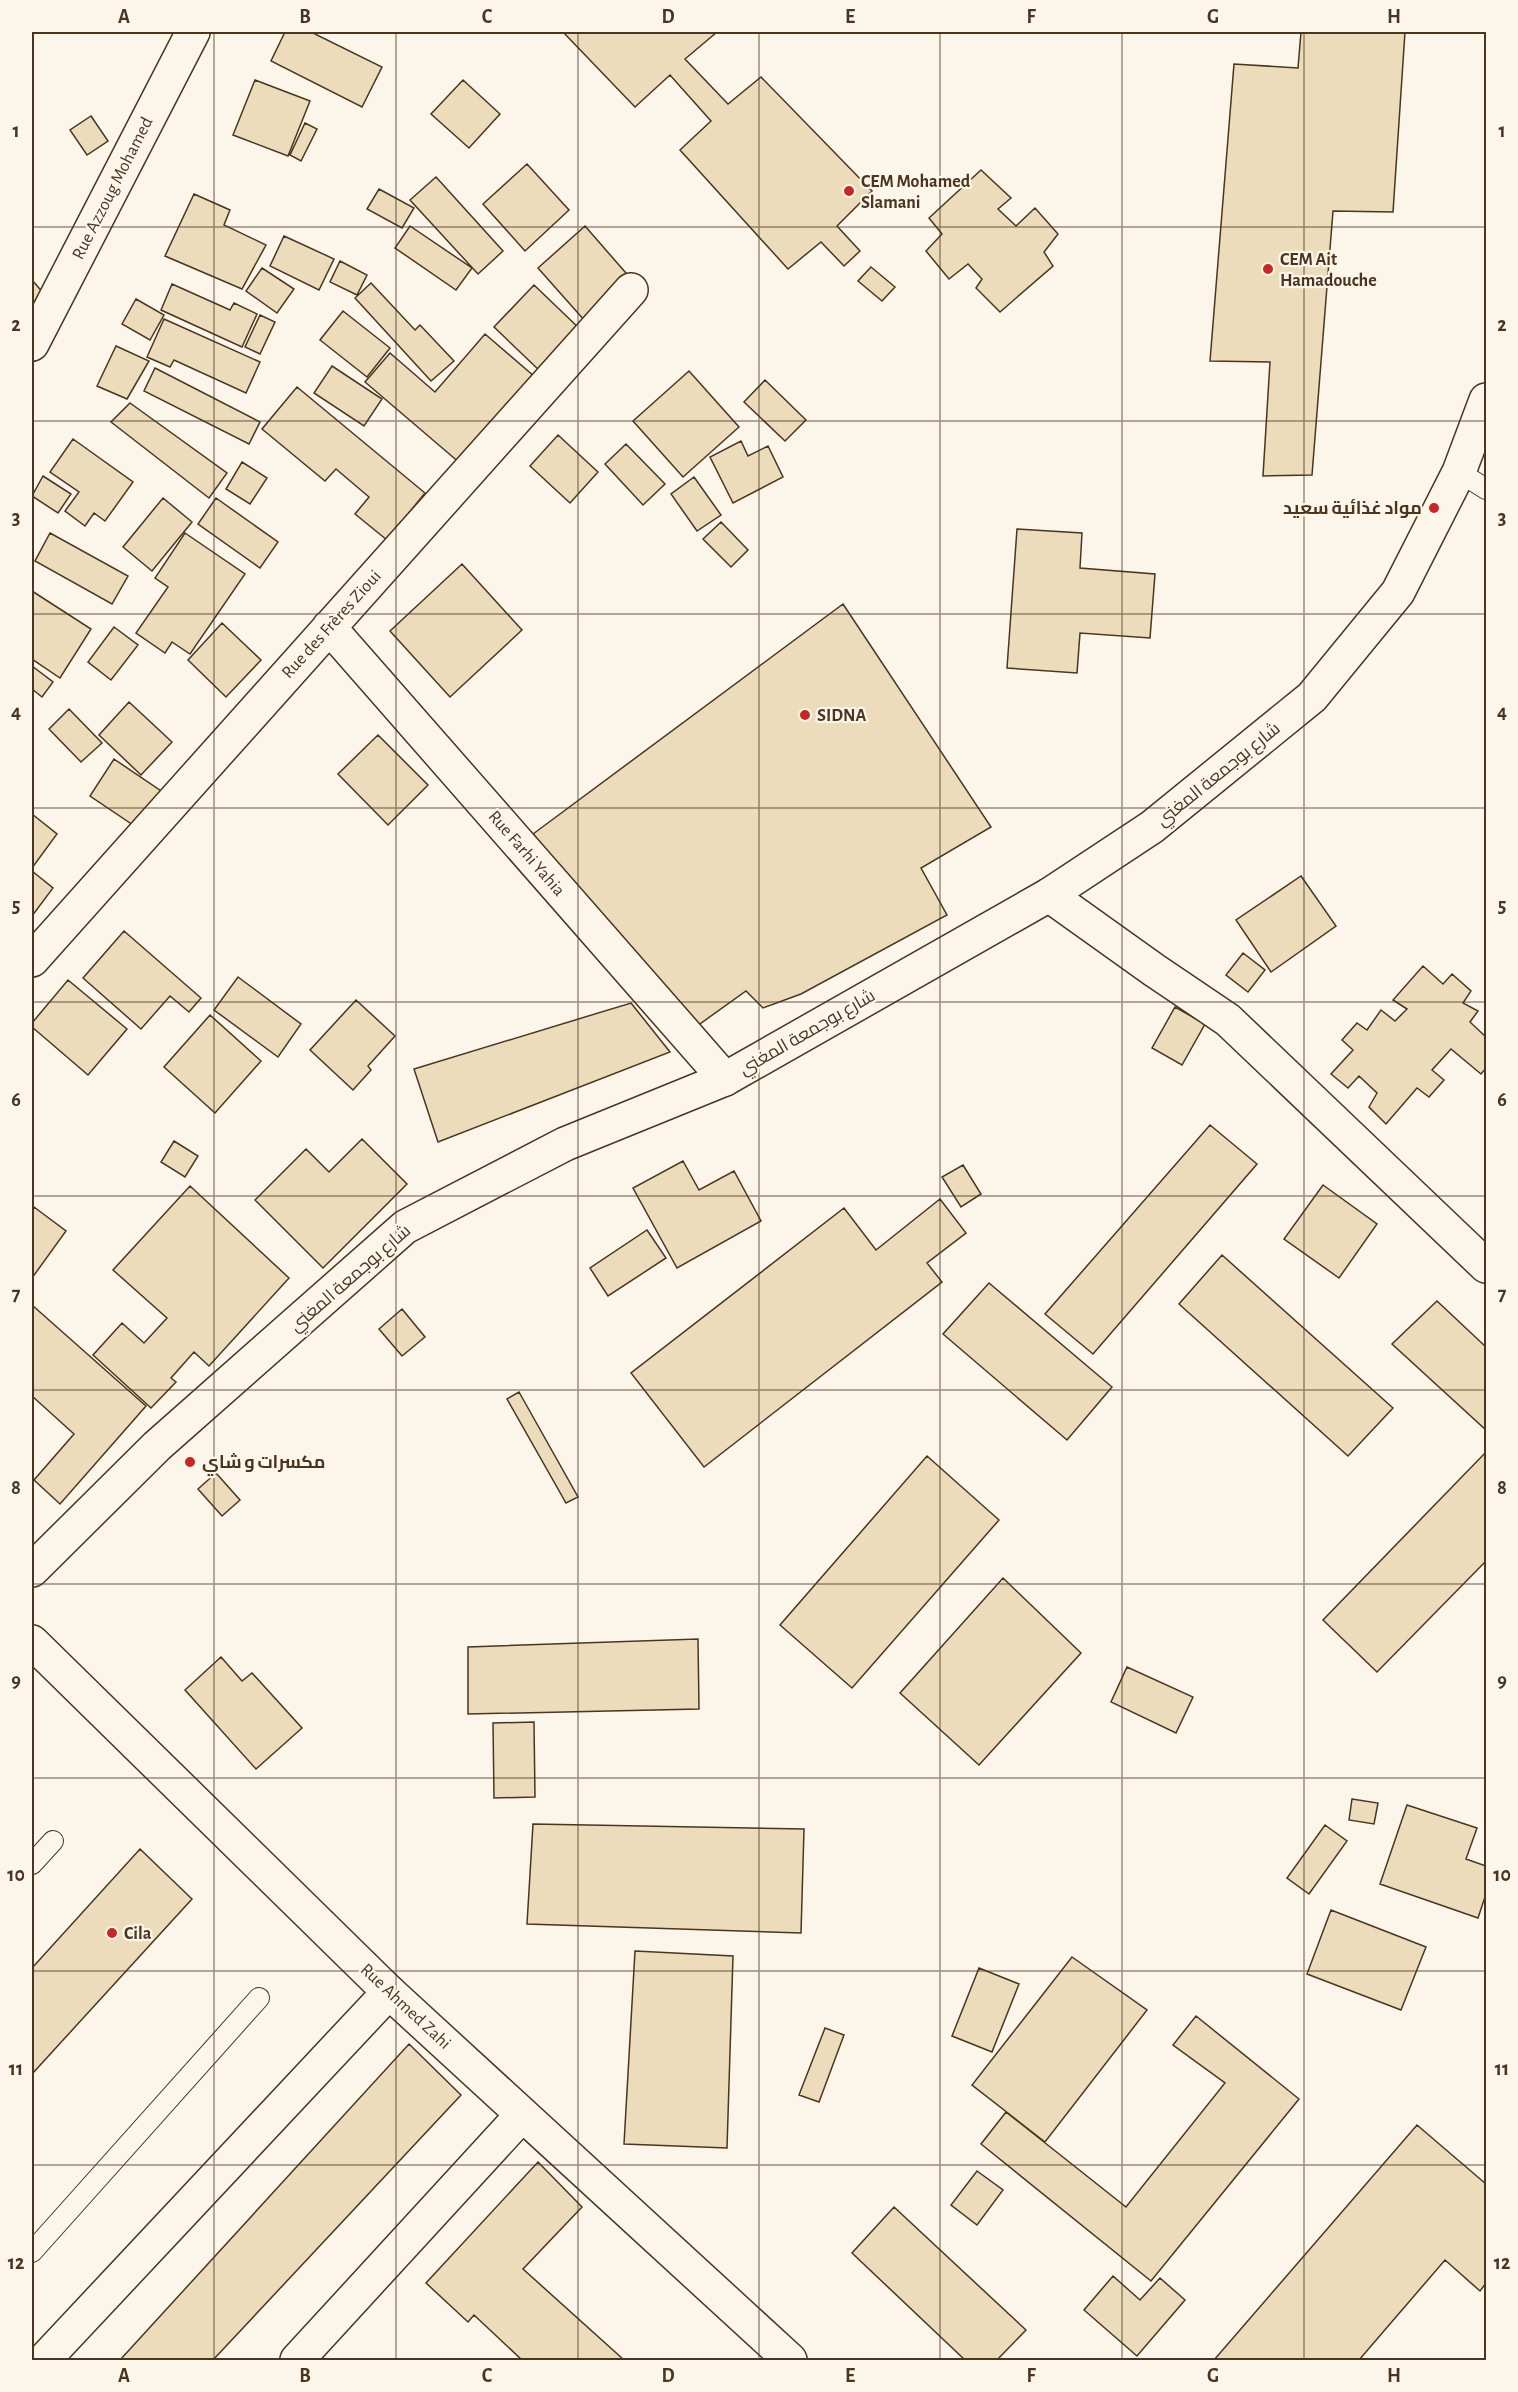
<svg xmlns="http://www.w3.org/2000/svg" width="1518" height="2392" font-family="'Alegreya Sans',Cairo,sans-serif">
	<style>
		.building { fill: #ecdcbc; stroke: #4a3520; stroke-width: 1.5 }
		.lines { fill: none; stroke-linecap: round; stroke-linejoin: round }
		.service-casing { stroke: #4a3520; stroke-width: 22 }
		.minor-casing { stroke: #4a3520; stroke-width: 36 }
		.tertiary-casing { stroke: #4a3520; stroke-width: 36 }
		.primary-casing { stroke: #4a3520; stroke-width: 36 }
		.service { stroke: #fbf6e9; stroke-width: 20 }
		.minor { stroke: #fbf6e9; stroke-width: 33 }
		.tertiary { stroke: #fbf6e9; stroke-width: 33 }
		.primary { stroke: #fbf6e9; stroke-width: 33 }
		.grid { fill: none; stroke: #4a3520; stroke-width: 1.5; stroke-opacity: 0.55 }
		.poi-dot { fill: #c62828; stroke: #fbf6e9; stroke-width: 2 }
		.labels { text-anchor: middle; stroke-width: 4.5; stroke-linejoin: round; paint-order: stroke }
		.poi-label { font-size: 18px; font-weight: bold; fill: #4a3520; stroke: #fbf6e9; text-anchor: start }
		.street-label { font-size: 18px; fill: #4a3520; stroke: #fbf6e9 }
		.neatline { fill: none; stroke: #4a3520; stroke-width: 2 }
		.grid-label { font-size: 20px; text-anchor: middle; font-weight: bold; fill: #4a3520 }
	</style>
	<rect width="100%" height="100%" fill="#fbf6e9"/>
	<!-- building -->
	<path class="building" d="M285 32H311L382 67 362 107 271 61Z
		M563 32H717L685 59 728 104 761 77 872 191 837 226 860 251 844 266 821 242 788 269 680 150 711 121 670 75 635 107Z
		M1301 32H1405L1393 212 1333 211 1312 475 1263 476 1270 362 1210 361 1234 64 1298 68Z
		M255 80 310 101 288 156 233 135Z
		M463 80 500 114 469 148 431 114Z
		M91 116 108 141 87 155 70 130Z
		M305 123 317 129 301 161 290 155Z
		M527 164 569 210 525 251 483 204Z
		M981 170 1011 198 998 209 1016 226 1035 208 1058 234 1044 252 1053 266 1000 312 976 288 982 279 968 264 949 279 926 251 942 234 929 218Z
		M436 177 503 251 478 274 410 200Z
		M379 189 414 208 402 228 367 209Z
		M194 194 230 210 224 225 266 245 242 289 165 256Z
		M410 226 472 268 456 290 395 248Z
		M585 226 632 280 585 321 538 268Z
		M284 236 334 259 319 290 270 266Z
		M340 261 367 275 357 295 330 282Z
		M871 267 895 287 882 301 858 281Z
		M262 268 294 289 277 313 246 291Z
		M32 280 52 303 32 321Z
		M371 283 415 330 420 325 454 361 431 381 355 298Z
		M172 284 230 310 234 303 257 314 242 347 161 310Z
		M534 285 582 331 542 373 494 327Z
		M136 299 164 315 150 340 122 324Z
		M343 311 390 348 367 377 320 340Z
		M260 315 275 322 260 354 245 347Z
		M164 319 260 362 246 393 174 360 170 367 147 357Z
		M485 334 535 377 461 464 365 382 390 353 435 392Z
		M116 346 149 361 127 399 97 386Z
		M332 366 382 399 364 426 314 393Z
		M155 368 260 422 249 444 144 391Z
		M689 371 739 427 683 477 633 421Z
		M765 380 806 420 785 441 744 402Z
		M297 387 425 493 387 540 355 514 369 497 336 469 325 481 262 429Z
		M130 403 227 473 209 498 111 422Z
		M558 435 598 472 570 503 530 466Z
		M73 439 133 482 105 521 94 513 85 526 65 511 79 492 50 472Z
		M741 441 748 456 768 446 783 477 733 503 710 457Z
		M626 444 665 484 643 505 605 464Z
		M242 462 267 478 250 504 226 489Z
		M43 476 71 494 58 513 32 496Z
		M694 477 721 515 697 531 671 494Z
		M163 498 192 522 152 571 123 547Z
		M216 498 278 542 260 568 198 524Z
		M721 522 748 550 731 567 703 539Z
		M1017 529 1082 533 1080 568 1155 574 1150 638 1080 633 1077 673 1007 668Z
		M50 533 128 576 112 604 35 561Z
		M185 533 245 574 190 654 172 642 165 653 136 633 168 587 155 578Z
		M462 564 522 630 450 697 390 631Z
		M32 591 91 629 60 678 32 659Z
		M843 604 991 827 921 868 947 915 801 994 763 1008 746 991 697 1026 533 834Z
		M222 623 261 660 226 697 188 660Z
		M114 627 138 645 111 680 88 662Z
		M32 666 53 682 42 697 32 689Z
		M129 702 172 742 141 775 99 735Z
		M69 709 102 743 81 762 49 729Z
		M378 735 428 785 388 825 338 774Z
		M114 759 164 793 139 829 90 796Z
		M32 814 57 834 32 868Z
		M32 871 53 888 32 916Z
		M1301 876 1336 926 1271 972 1236 920Z
		M124 931 201 998 189 1012 170 996 141 1029 83 978Z
		M1243 953 1265 970 1248 992 1226 975Z
		M1423 966 1443 984 1452 974 1471 991 1463 1003 1478 1011 1470 1022 1486 1037V1068L1481 1074 1451 1049 1432 1070 1444 1080 1429 1097 1417 1088 1386 1124 1369 1107 1377 1093 1359 1076 1348 1088 1331 1074 1353 1050 1342 1040 1357 1023 1367 1030 1381 1010 1395 1021 1407 1009 1393 1000Z
		M238 977 301 1024 278 1057 214 1010Z
		M68 980 127 1029 88 1075 32 1027V1023Z
		M356 1000 395 1036 368 1066 371 1070 353 1090 310 1050Z
		M631 1003 670 1052 438 1142 414 1069Z
		M1175 1007 1205 1024 1182 1065 1152 1048Z
		M210 1015 261 1061 215 1113 164 1067Z
		M1210 1125 1257 1164 1093 1354 1045 1314Z
		M362 1139 407 1184 323 1268 255 1200 306 1149 329 1172Z
		M174 1141 198 1156 185 1177 161 1162Z
		M683 1161 699 1190 734 1171 761 1221 677 1268 633 1188Z
		M963 1165 981 1194 961 1207 942 1177Z
		M1323 1185 1377 1224 1339 1278 1284 1239Z
		M190 1186 289 1278 209 1366 194 1352 171 1378 176 1382 151 1408 93 1355 122 1323 144 1343 167 1318 113 1270Z
		M940 1199 966 1233 927 1263 942 1282 704 1467 631 1373 844 1208 876 1250Z
		M34 1207 66 1231 32 1278V1211Z
		M647 1230 666 1258 608 1296 590 1268Z
		M1222 1255 1393 1408 1348 1456 1179 1304Z
		M989 1283 1112 1387 1067 1440 943 1334Z
		M1437 1301 1486 1347V1430L1392 1344Z
		M32 1305 146 1406 60 1504 34 1480 74 1434 32 1396Z
		M402 1309 425 1337 402 1356 379 1329Z
		M519 1392 578 1497 566 1503 507 1399Z
		M1486 1452V1561L1377 1672 1323 1620Z
		M927 1456 999 1520 852 1688 780 1625Z
		M216 1473 240 1500 222 1516 198 1489Z
		M1003 1578 1081 1653 979 1765 900 1693Z
		M698 1639 699 1709 468 1714V1647Z
		M221 1657 242 1681 252 1673 302 1728 256 1769 185 1690Z
		M1127 1667 1193 1697 1176 1733 1111 1702Z
		M534 1722 535 1797 494 1798 493 1723Z
		M1352 1799 1378 1803 1374 1824 1349 1820Z
		M1407 1805 1477 1828 1466 1859 1486 1866V1894L1478 1918 1380 1884Z
		M533 1824 804 1829 801 1933 527 1924Z
		M1325 1825 1347 1841 1309 1894 1287 1878Z
		M140 1849 192 1899 32 2074V1968Z
		M1331 1910 1426 1947 1401 2010 1307 1974Z
		M635 1951 733 1956 727 2148 624 2144Z
		M1072 1957 1147 2010 1045 2142 972 2085Z
		M979 1968 1019 1984 992 2052 952 2036Z
		M1196 2016 1299 2099 1151 2281 981 2144 1006 2112 1126 2207 1225 2083 1173 2045Z
		M825 2028 844 2035 819 2102 799 2095Z
		M409 2044 461 2095 213 2360H120Z
		M1417 2125 1486 2184V2283L1480 2291 1445 2260 1359 2360H1214Z
		M538 2162 582 2207 523 2269 624 2360H522L474 2315 468 2322 426 2283Z
		M977 2171 1003 2190 977 2225 951 2205Z
		M894 2207 1026 2330 997 2360H965L852 2253Z
		M1113 2276 1140 2300 1160 2278 1185 2300 1137 2356 1084 2310Z"/>
	<g class="lines">
		<defs>
			<path id="service" d="M1459 472 1486 489
				M32 1864 53 1841
				M32 2252 259 1998"/>
			<path id="minor" d="M32 344 193 32
				M329 627 725 1079
				M1049 895 1154 970 1228 1020 1486 1266
				M32 960 631 290
				M44 2360 389 1992
				M297 2360 522 2115"/>
			<path id="tertiary" d="M32 1642 389 1992 790 2360"/>
			<path id="primary" d="M32 1570 157 1446 405 1227 565 1144 725 1079 1049 895 1152 827 1312 697 1398 592 1459 472 1486 400"/>
		</defs>
		<!-- service casing -->
		<use href="#service" class="service-casing"/>
		<!-- minor casing -->
		<use href="#minor" class="minor-casing"/>
		<!-- tertiary casing -->
		<use href="#tertiary" class="tertiary-casing"/>
		<!-- primary casing -->
		<use href="#primary" class="primary-casing"/>
		<!-- service -->
		<use href="#service" class="service"/>
		<!-- minor -->
		<use href="#minor" class="minor"/>
		<!-- tertiary -->
		<use href="#tertiary" class="tertiary"/>
		<!-- primary -->
		<use href="#primary" class="primary"/>
	</g>
	<!-- grid -->
	<path class="grid" d="M214 32V2360M396 32V2360M578 32V2360M759 32V2360M940 32V2360M1122 32V2360M1304 32V2360M32 227H1486M32 421H1486M32 614H1486M32 808H1486M32 1002H1486M32 1196H1486M32 1390H1486M32 1584H1486M32 1778H1486M32 1971H1486M32 2165H1486"/>
	<!-- markers -->
	<g class="poi-dot">
		<circle cx="849" cy="191" r="6"/>
		<circle cx="1268" cy="269" r="6"/>
		<circle cx="1434" cy="508" r="6"/>
		<circle cx="805" cy="715" r="6"/>
		<circle cx="190" cy="1462" r="6"/>
		<circle cx="112" cy="1933" r="6"/>
	</g>
	<g class="labels">
		<!-- poi labels -->
		<g class="poi-label">
			<text x="861" y="187">CEM Mohamed<tspan x="861" dy="21">Slamani</tspan></text>
			<text x="1280" y="265">CEM Ait<tspan x="1280" dy="21">Hamadouche</tspan></text>
			<text x="1422" y="514" text-anchor="end">مواد غذائية سعيد</text>
			<text x="817" y="721">SIDNA</text>
			<text x="202" y="1468">مكسرات و شاي</text>
			<text x="124" y="1939">Cila</text>
		</g>
		<!-- street labels -->
		<g class="street-label">
			<text transform="translate(112 188) rotate(-63)" y="6">Rue Azzoug Mohamed</text>
			<text transform="translate(331 624) rotate(-48)" y="6">Rue des Frères Zioui</text>
			<text transform="translate(1218 774) rotate(-39)" y="6">شارع بوجمعة المغني</text>
			<text transform="translate(527 853) rotate(49)" y="6">Rue Farhi Yahia</text>
			<text transform="translate(807 1032) rotate(-30)" y="6">شارع بوجمعة المغني</text>
			<text transform="translate(350 1278) rotate(-41)" y="6">شارع بوجمعة المغني</text>
			<text transform="translate(406 2006) rotate(43)" y="6">Rue Ahmed Zahi</text>
		</g>
	</g>
	<!-- border -->
	<rect width="1518" height="2392" fill="none" stroke="#fbf6e9" stroke-width="66"/>
	<rect x="33" y="33" width="1452" height="2326" class="neatline"/>
	<g class="grid-label">
		<text x="124" y="23">A</text>
		<text x="305" y="23">B</text>
		<text x="487" y="23">C</text>
		<text x="668" y="23">D</text>
		<text x="850" y="23">E</text>
		<text x="1031" y="23">F</text>
		<text x="1213" y="23">G</text>
		<text x="1394" y="23">H</text>
		<text x="16" y="137">1</text>
		<text x="1502" y="137">1</text>
		<text x="16" y="331">2</text>
		<text x="1502" y="331">2</text>
		<text x="16" y="524">3</text>
		<text x="1502" y="524">3</text>
		<text x="16" y="718">4</text>
		<text x="1502" y="718">4</text>
		<text x="16" y="912">5</text>
		<text x="1502" y="912">5</text>
		<text x="16" y="1106">6</text>
		<text x="1502" y="1106">6</text>
		<text x="16" y="1300">7</text>
		<text x="1502" y="1300">7</text>
		<text x="16" y="1494">8</text>
		<text x="1502" y="1494">8</text>
		<text x="16" y="1687">9</text>
		<text x="1502" y="1687">9</text>
		<text x="16" y="1881">10</text>
		<text x="1502" y="1881">10</text>
		<text x="16" y="2075">11</text>
		<text x="1502" y="2075">11</text>
		<text x="16" y="2269">12</text>
		<text x="1502" y="2269">12</text>
		<text x="124" y="2382">A</text>
		<text x="305" y="2382">B</text>
		<text x="487" y="2382">C</text>
		<text x="668" y="2382">D</text>
		<text x="850" y="2382">E</text>
		<text x="1031" y="2382">F</text>
		<text x="1213" y="2382">G</text>
		<text x="1394" y="2382">H</text>
	</g>
</svg>
